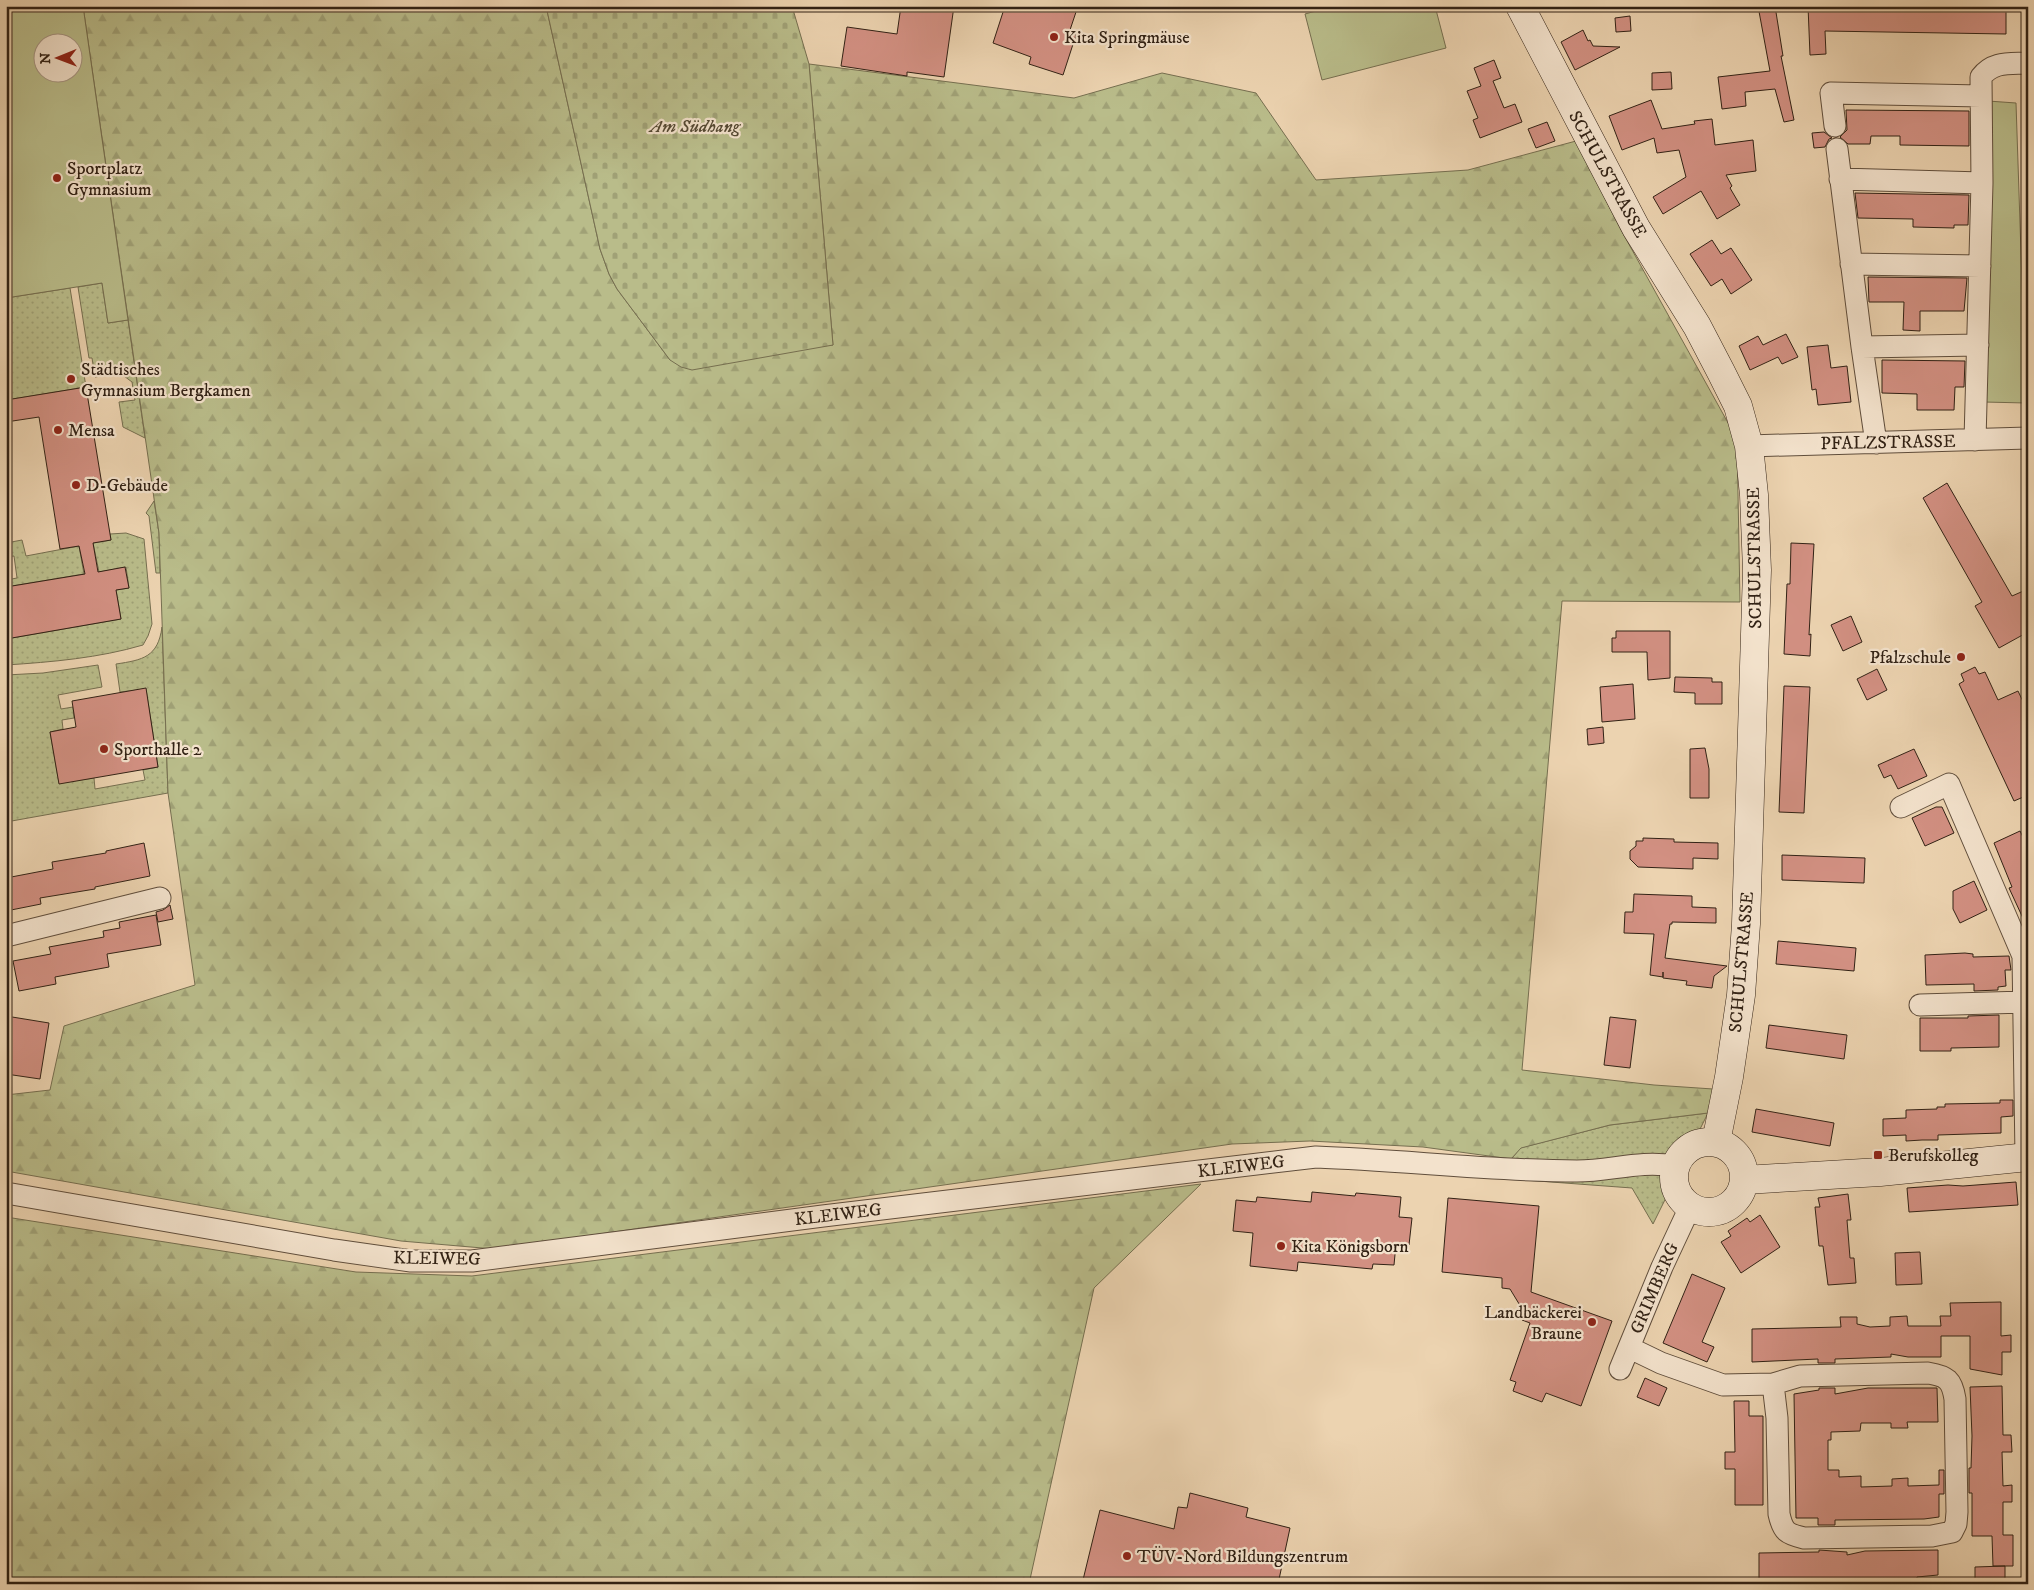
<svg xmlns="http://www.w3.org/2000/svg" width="2034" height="1590" font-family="'IM FELL DW Pica',serif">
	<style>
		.grass { fill: url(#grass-dots); stroke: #766f50 }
		.forest { fill: url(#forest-firs); stroke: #766f50 }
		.cemetery { fill: url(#cemetery-stones); stroke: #766f50 }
		.park { fill: #b9bc8a; stroke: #766f50; fill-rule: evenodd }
		.building { fill: #d29082; stroke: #322215 }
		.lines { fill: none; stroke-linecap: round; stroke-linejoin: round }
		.street-casing { stroke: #604e3c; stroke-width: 23 }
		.secondary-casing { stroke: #322215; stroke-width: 29 }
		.street { stroke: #f3e2cc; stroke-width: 21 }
		.secondary { stroke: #f3e2cc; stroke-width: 28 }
		.poi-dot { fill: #8f2418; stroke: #f3e2cc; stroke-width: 2 }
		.labels { text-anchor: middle; stroke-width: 4.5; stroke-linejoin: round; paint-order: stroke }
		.poi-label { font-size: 18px; fill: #322215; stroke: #f3e2cc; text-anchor: start }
		.park-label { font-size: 18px; font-style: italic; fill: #544832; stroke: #f3e2cc }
		.street-label { font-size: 18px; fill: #322215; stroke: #f3e2cc }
	</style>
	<defs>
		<pattern id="grass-dots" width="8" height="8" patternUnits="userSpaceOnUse" patternTransform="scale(1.25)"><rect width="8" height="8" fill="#b9bc8a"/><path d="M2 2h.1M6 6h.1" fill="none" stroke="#a0a176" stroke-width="1.8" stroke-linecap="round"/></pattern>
		<pattern id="forest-firs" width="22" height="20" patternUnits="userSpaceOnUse" patternTransform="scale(1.25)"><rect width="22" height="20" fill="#b9bc8a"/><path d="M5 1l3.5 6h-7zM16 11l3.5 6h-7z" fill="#a0a176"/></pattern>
		<pattern id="cemetery-stones" width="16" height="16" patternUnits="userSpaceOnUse" patternTransform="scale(1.25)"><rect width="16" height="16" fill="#b9bc8a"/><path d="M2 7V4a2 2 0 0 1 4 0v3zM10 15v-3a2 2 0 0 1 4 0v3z" fill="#a0a176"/></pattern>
	</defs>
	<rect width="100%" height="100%" fill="#ecd3b0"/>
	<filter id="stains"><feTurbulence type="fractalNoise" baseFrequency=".004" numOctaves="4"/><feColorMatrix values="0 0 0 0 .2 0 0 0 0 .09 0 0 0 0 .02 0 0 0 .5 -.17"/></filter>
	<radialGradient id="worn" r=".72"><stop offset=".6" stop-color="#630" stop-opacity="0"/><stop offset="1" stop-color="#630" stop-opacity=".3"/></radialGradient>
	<!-- grass -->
	<path class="grass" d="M102 283 108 323 128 320 145 438 123 427 119 402 135 400 132 382 120 373 95 377 92 358H89L78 287Z
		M70 288 86 387 7 400 6 298Z
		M154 501 159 533 160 573H156L149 516 146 513Z
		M126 533 144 539 152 624 148 636 143 645C99 658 52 662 6 665V639L121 619 116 590 129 588 126 567 99 572 93 543 111 540 110 534Z
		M22 540 26 556 79 546 84 574 6 587V580L17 578 14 556 6 557V543Z
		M162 627 168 793 6 822V675L43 673 98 665 102 687 58 695 61 709 73 707 74 718 62 720 63 729 50 732 59 783 94 778 95 789 145 780 143 770 158 767 146 689 120 692 116 664C143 660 158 657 162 627Z
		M1708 1113 1653 1224 1632 1188 1497 1178 1520 1148 1610 1125Z"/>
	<!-- forest -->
	<path class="forest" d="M83 6H546L600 249 609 274 617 289 670 360 833 345 809 64 1074 98 1162 73 1256 93 1316 180 1468 170 1576 141 1621 230 1737 439 1740 602 1562 601 1522 1070 1654 1085 1713 1089 1708 1113 1610 1125 1521 1148 1511 1159 1423 1147 1310 1141 1232 1144 494 1249 401 1241 6 1171V1095L50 1090 64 1026 195 985 168 793 159 533Z
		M1201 1184 1094 1288 1029 1584H6V1217L356 1272 472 1276Z"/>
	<!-- cemetery -->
	<path class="cemetery" d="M546 6H792L809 64 833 345 692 370 681 367 670 360 617 289 609 274 600 249Z"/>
	<!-- park -->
	<path class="park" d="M6 6H83L128 320 108 323 102 283 6 298ZM42 42H72V72H42Z
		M1334 6H1435L1446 48 1322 80 1305 14Z
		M1988 101 2016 103 2026 403 1984 402Z"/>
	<!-- building -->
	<path class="building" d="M901 6H954L944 77 907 72V76L841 66 847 27 897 34Z
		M1005 6H1078L1069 33 1076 35 1063 75 1029 64 1031 57 993 43Z
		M1758 6H1775L1783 56H1781L1794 120 1784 122 1775 89 1745 92 1746 106 1722 109 1718 77 1770 71Z
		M1808 6H2006V34L1825 31 1826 54 1810 55Z
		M1630 16 1631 31 1616 32 1615 18Z
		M1583 30 1588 41 1590 40 1593 46 1620 47 1575 70 1561 42Z
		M1494 60 1501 78 1493 81 1504 108 1515 104 1522 122 1480 138 1473 120 1478 118 1467 91 1481 86 1474 68Z
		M1671 72 1672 89 1652 90V73Z
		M1651 100 1662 129 1695 124 1694 121 1712 119 1715 145 1753 140 1756 171 1726 175 1732 186 1730 188 1740 205 1717 219 1701 191 1663 214 1653 197 1686 177 1679 150 1657 153 1654 138 1622 150 1609 116Z
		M1846 110 1969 111V146L1900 145V136H1871L1870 144H1848L1840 137 1847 130Z
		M1547 122 1555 141 1536 148 1528 129Z
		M1824 132 1832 138 1829 139 1825 147 1814 148 1812 133Z
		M1855 193 1969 195 1968 225H1954V228L1913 227V219L1858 218Z
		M1712 240 1721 254 1731 248 1752 280 1731 294 1722 279 1711 286 1690 254Z
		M1868 277 1967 278 1964 311H1920V331L1903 330 1904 302H1869Z
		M1786 334 1798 357 1782 364 1778 357 1750 370 1739 346 1758 336 1763 345Z
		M1828 345 1831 368 1847 366 1851 402 1818 405 1816 389 1812 390 1807 347Z
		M1882 360 1965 361 1964 387H1955L1954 410H1917V394L1882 393Z
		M86 387 111 540 93 543 98 572 125 567 129 588 116 590 121 619 6 639V587L85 574 79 546 60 549 39 417 6 422V400Z
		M1947 483 2012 596 2028 589V632L1999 648 1975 606 1982 602 1923 498Z
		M1791 543 1814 544 1809 635 1811 634 1810 656 1784 654 1787 584H1790Z
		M1851 616 1862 642 1843 651 1831 625Z
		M1616 631H1670V678L1648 680 1647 652H1612V638H1616Z
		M1975 667 1979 674 1985 672 1998 700 2018 691 2028 712V795L2014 801 1959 684 1964 681 1961 674Z
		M1877 669 1887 690 1867 700 1857 679Z
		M1675 677 1712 678V682H1722V704H1695V693L1674 692Z
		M1633 684 1635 719 1602 722 1600 687Z
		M1784 686 1810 687 1804 813 1779 812Z
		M146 688 158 767 59 784 50 732 76 727 72 701Z
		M1603 727 1604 743 1588 745 1587 729Z
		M1705 748 1709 769V798H1690V749Z
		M1914 749 1927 776 1898 789 1891 775 1884 778 1878 765Z
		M1936 807H1942L1954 833 1925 846 1912 818Z
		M2020 831 2028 847V929L2009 888 2012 887 1994 843Z
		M1643 838 1674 839V842L1718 843V859L1693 858V869L1638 867 1630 859V851L1636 846V841H1643Z
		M144 843 150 876 95 887V889L40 898 41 904 6 911V878L53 869 52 862 106 853V851Z
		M1782 855 1865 858 1864 883 1782 880Z
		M1974 881 1987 910 1960 923 1953 909V891Z
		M1634 894 1692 896V907L1716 908V923L1672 922V924H1670L1665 958 1727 966 1714 976 1712 988 1686 985 1687 981 1663 978V972V977L1650 975 1654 934 1624 933 1625 912H1633Z
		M170 905 173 919 158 922 156 912 163 910Z
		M156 915 161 945 107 954 109 967 55 977 56 984 19 991 13 961 51 954 49 947 104 937 103 931 120 928 119 922Z
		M1778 941 1856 948 1854 971 1776 964Z
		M1965 953 1973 954V957L2009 956 2011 970H2005L2006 986 1998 987V990L1974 991V984L1926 985 1925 955Z
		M1999 1015V1047L1951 1048V1051H1920V1018H1968V1016Z
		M6 1016 49 1023 40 1079 6 1074Z
		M1610 1017 1636 1020 1630 1068 1604 1065Z
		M1769 1025 1847 1035 1844 1059 1766 1048Z
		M2000 1100H2013V1116L2001 1117V1133L1938 1135V1140H1922L1906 1141V1135L1883 1136V1119L1906 1118V1110L1937 1109V1107H1945V1104L2000 1103Z
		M1756 1109 1834 1123 1830 1146 1752 1132Z
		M2016 1182 2018 1205 1909 1212 1907 1188 1948 1185 1963 1186Z
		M1312 1192 1355 1196 1356 1193 1401 1197 1399 1217 1412 1218 1409 1245 1396 1244 1394 1265 1373 1264 1372 1269 1298 1262 1297 1271 1250 1266 1253 1233 1233 1231 1236 1200 1256 1202 1257 1197 1311 1202Z
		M1848 1194 1851 1220H1847L1850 1258H1854L1856 1283 1828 1285 1823 1246H1819L1815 1207H1820L1818 1198Z
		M1448 1198 1539 1206 1531 1292 1612 1321 1581 1406 1546 1393 1542 1402 1513 1391 1516 1382 1510 1380 1530 1323 1522 1320 1524 1312 1510 1289 1502 1288V1278L1442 1272Z
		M1760 1215 1780 1247 1741 1273 1721 1242 1731 1236 1728 1231 1747 1218 1750 1222Z
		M1920 1252 1922 1284 1896 1285 1895 1253Z
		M1692 1274 1725 1288 1702 1342 1714 1347 1707 1362 1663 1343Z
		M2001 1302V1336L2011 1335V1352H2002V1375L1970 1369V1336H1941V1357H1908L1891 1354V1357L1835 1359V1363H1818V1359L1752 1362V1329L1841 1327 1840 1317H1857V1324L1870 1327 1890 1326V1317L1907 1316 1908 1326H1941L1940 1316H1951L1950 1303Z
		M1645 1378 1667 1388 1659 1406 1637 1397Z
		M2002 1386 2003 1435H2011L2012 1452H2002L2003 1486 2012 1485V1502H2003V1535H2013V1566H1993L1992 1536H1972V1493H1969V1468H1971L1972 1436 1970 1387Z
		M1819 1388H1835V1394L1868 1388H1937L1938 1422H1907L1908 1428H1891V1423H1861L1860 1431 1831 1432V1440H1828V1470H1839V1477L1861 1476V1487L1892 1486V1479L1908 1478V1486L1939 1485V1470H1944V1494H1939V1517L1924 1519 1835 1520V1525H1818V1518H1796L1794 1394 1819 1390Z
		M1734 1401H1749V1416H1763V1505H1735V1469H1725V1452H1735Z
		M1190 1493 1248 1508 1246 1517 1290 1528 1278 1584H1082L1100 1510 1174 1529 1178 1507 1187 1508Z
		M1819 1550 1847 1552V1555L1865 1551 1938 1550V1575L1917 1577V1582L1863 1580 1864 1584H1847V1580H1811V1584H1759V1553L1819 1552Z
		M2005 1566V1584H1975V1567Z"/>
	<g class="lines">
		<defs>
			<path id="street" d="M1835 126 1831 93 1981 96
				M1837 149 1862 347 1876 443
				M1840 179 1982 183
				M1851 264 1980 266
				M1862 347 1978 345
				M1975 440 1982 183 1981 77C1993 61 2009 64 2028 63
				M1749 446 2028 438
				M1901 807 1949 784 2023 956 2026 1157
				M6 936 160 898
				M1920 1005 2025 1002
				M6 1193 334 1250 411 1261H472L823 1216 1316 1157C1403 1160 1490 1171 1577 1171 1611 1171 1639 1160 1675 1166
				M1630 1348 1661 1363 1723 1385 1773 1384 1777 1418 1779 1514C1783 1532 1787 1534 1804 1538L1932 1536 1952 1532 1956 1524 1957 1512 1955 1399C1952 1380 1947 1376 1928 1373L1800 1376 1773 1384
				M1620 1369 1662 1267 1690 1207"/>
			<path id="secondary" d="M1520 6 1636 228 1697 326 1721 372 1738 406 1749 446 1754 495 1757 570 1746 924 1741 995 1729 1077 1716 1142
				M1674 1177a35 35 0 1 1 70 0a35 35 0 1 1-70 0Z
				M1744 1180 1880 1172 2028 1157"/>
		</defs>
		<!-- street casing -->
		<use href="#street" class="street-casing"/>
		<!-- secondary casing -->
		<use href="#secondary" class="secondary-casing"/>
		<!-- street -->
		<use href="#street" class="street"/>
		<!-- secondary -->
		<use href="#secondary" class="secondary"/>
	</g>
	<!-- markers -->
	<g class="poi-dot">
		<circle cx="1054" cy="37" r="5"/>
		<circle cx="57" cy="178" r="5"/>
		<circle cx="71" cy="379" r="5"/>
		<circle cx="58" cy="430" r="5"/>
		<circle cx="76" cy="485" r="5"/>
		<circle cx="1961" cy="657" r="5"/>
		<circle cx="104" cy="749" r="5"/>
		<rect x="1873" y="1150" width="10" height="10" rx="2.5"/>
		<circle cx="1281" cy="1246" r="5"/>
		<circle cx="1592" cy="1322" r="5"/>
		<circle cx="1127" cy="1556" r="5"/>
	</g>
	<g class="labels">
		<!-- poi labels -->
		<g class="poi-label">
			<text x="1064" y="43">Kita Springmäuse</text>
			<text x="67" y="174">Sportplatz<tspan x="67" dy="21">Gymnasium</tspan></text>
			<text x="81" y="375">Städtisches<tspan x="81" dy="21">Gymnasium Bergkamen</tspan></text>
			<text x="68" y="436">Mensa</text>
			<text x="86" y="491">D-Gebäude</text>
			<text x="1951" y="663" text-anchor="end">Pfalzschule</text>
			<text x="114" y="755">Sporthalle 2</text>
			<text x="1888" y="1161">Berufskolleg</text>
			<text x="1291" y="1252">Kita Königsborn</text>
			<text x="1582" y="1318" text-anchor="end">Landbäckerei<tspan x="1582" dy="21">Braune</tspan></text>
			<text x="1137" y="1562">TÜV-Nord Bildungszentrum</text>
		</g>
		<!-- park labels -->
		<g class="park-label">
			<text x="695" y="132">Am Südhang</text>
		</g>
		<!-- street labels -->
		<g class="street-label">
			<text transform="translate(1608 174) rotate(61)" y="6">SCHULSTRASSE</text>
			<text transform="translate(1888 442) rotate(-1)" y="6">PFALZSTRASSE</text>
			<text transform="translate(1754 558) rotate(-91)" y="6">SCHULSTRASSE</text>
			<text transform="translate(1741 962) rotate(-85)" y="6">SCHULSTRASSE</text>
			<text transform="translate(1241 1166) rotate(-7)" y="6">KLEIWEG</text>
			<text transform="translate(838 1214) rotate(-7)" y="6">KLEIWEG</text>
			<text transform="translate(437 1258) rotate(1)" y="6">KLEIWEG</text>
			<text transform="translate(1654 1288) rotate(-67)" y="6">GRIMBERG</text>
		</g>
	</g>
	<!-- margin -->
	<rect width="2034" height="1590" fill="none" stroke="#ecd3b0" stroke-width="25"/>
	<rect x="8" y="8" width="2019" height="1575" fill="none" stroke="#322215" stroke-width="2.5"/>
	<rect x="12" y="12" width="2009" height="1565" fill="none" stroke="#322215"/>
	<!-- north arrow -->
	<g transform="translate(58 58) rotate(269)"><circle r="24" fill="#f3e2cc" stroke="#a69583"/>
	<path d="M0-4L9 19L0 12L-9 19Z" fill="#8f2418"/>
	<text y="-8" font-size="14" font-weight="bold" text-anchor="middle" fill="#322215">N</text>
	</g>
	<rect width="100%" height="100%" filter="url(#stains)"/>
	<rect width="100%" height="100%" fill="url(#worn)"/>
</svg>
